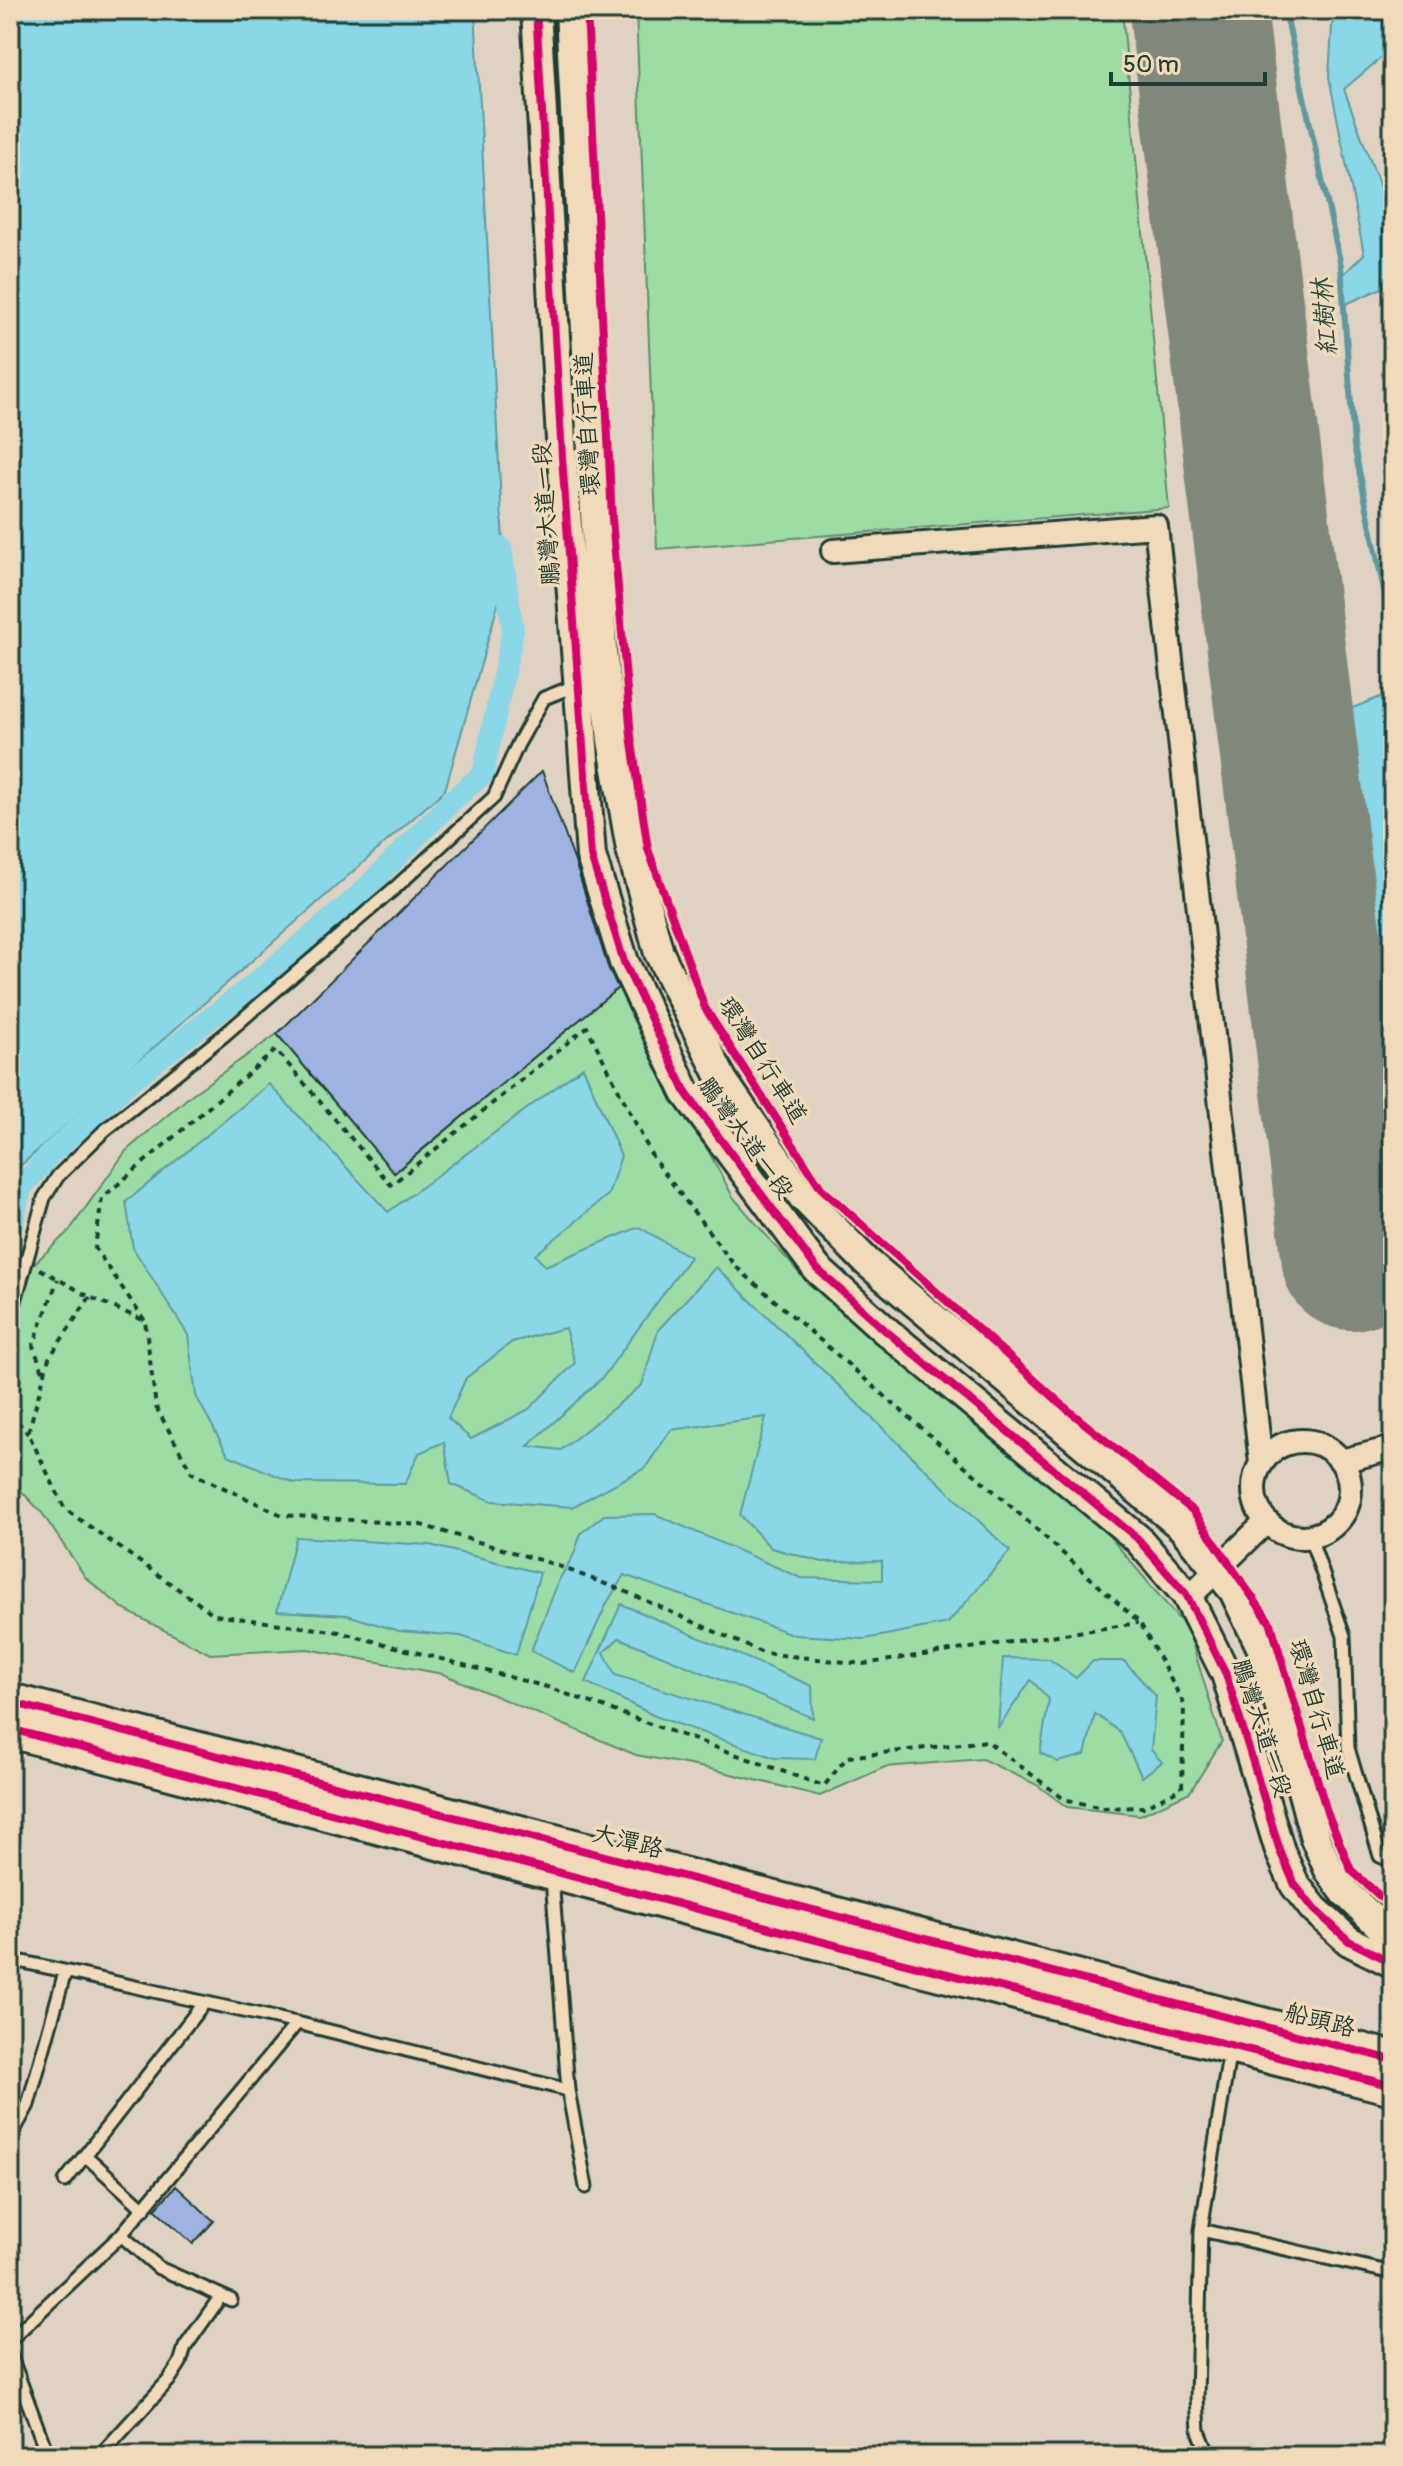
<svg xmlns="http://www.w3.org/2000/svg" width="1403" height="2466" font-family="Pangolin,'LXGW WenKai TC',sans-serif">
	<style>
		.green { fill: #9ddca5; stroke: #5e8c6c; stroke-width: 2 }
		.water { fill: #89d7e7; stroke: #5f999f; stroke-width: 2; fill-rule: evenodd }
		.lines { fill: none; stroke-linecap: round; stroke-linejoin: round }
		.stream { stroke: #5f999f; stroke-width: 6 }
		.canal { stroke: #89d7e7; stroke-width: 22 }
		.runway { stroke: #80887b; stroke-width: 138 }
		.building { fill: #9eb3e1; stroke: #1f3d34; stroke-width: 2 }
		.service-casing { stroke: #1f3d34; stroke-width: 17 }
		.minor-casing { stroke: #1f3d34; stroke-width: 28 }
		.tertiary-casing { stroke: #1f3d34; stroke-width: 34 }
		.primary-casing { stroke: #1f3d34; stroke-width: 42 }
		.path { stroke: #1f3d34; stroke-width: 4; stroke-dasharray: 6 6; stroke-linecap: butt }
		.service { stroke: #f1daba; stroke-width: 11 }
		.minor { stroke: #f1daba; stroke-width: 22 }
		.tertiary { stroke: #f1daba; stroke-width: 28 }
		.primary { stroke: #f1daba; stroke-width: 36 }
		.cycleway-casing { stroke: #f1daba; stroke-width: 13 }
		.cycleway { stroke: #d6006c; stroke-width: 8 }
		.labels { text-anchor: middle; stroke-width: 7; stroke-linejoin: round; paint-order: stroke }
		.street-label { font-size: 24px; fill: #1f3d34; stroke: #f1daba }
		.water-label { font-size: 26px; font-style: italic; fill: #2a4c46; stroke: #f1daba }
	</style>
	<rect width="100%" height="100%" fill="#e0d2c2"/>
	<filter id="ink" filterUnits="userSpaceOnUse"><feTurbulence type="fractalNoise" baseFrequency=".0125" numOctaves="2"/><feDisplacementMap in="SourceGraphic" scale="16" xChannelSelector="R" yChannelSelector="G"/><feConvolveMatrix kernelMatrix="1 2 1 2 8 2 1 2 1" color-interpolation-filters="sRGB"/></filter>
	<g filter="url(#ink)">
		<!-- green -->
		<path class="green" d="M636 10H1122L1169 508 657 549Z
			M620 986 733 1197 806 1281 987 1436 1101 1526 1188 1630 1222 1741 1190 1792 1140 1815 1067 1807 1037 1785 982 1759 885 1767 820 1796 711 1769 636 1755 443 1674 308 1649 210 1654 125 1610 86 1578 42 1513 10 1479V1286L69 1231 126 1151 191 1095 277 1034 395 1173Z"/>
		<!-- water -->
		<path class="water" d="M10 10H475L505 580 445 790 10 1175Z
			M1333 10H1385L1388 52 1344 89 1393 222V283L1344 305 1342 276 1364 254 1329 77Z
			M1393 692V1014L1345 711Z
			M583 1067 621 1156 608 1195 535 1255 545 1266 639 1227 690 1257 603 1377 528 1446 561 1450 642 1385 658 1330 716 1267 1010 1551 948 1623 865 1639 795 1635 624 1575 607 1603 575 1673 531 1651 559 1580 574 1554 581 1533 604 1515 655 1514 801 1578 882 1580V1561L822 1562 771 1548 740 1515 766 1417 671 1430 645 1468 572 1507 492 1501 451 1484 444 1442 419 1453 405 1484 294 1483 228 1455 196 1396 188 1335 133 1248 126 1202 269 1084 388 1212ZM565 1328 575 1363 529 1409 471 1439 448 1418 466 1378 512 1342Z
			M296 1537 430 1545 540 1573 516 1655 461 1636 399 1631 347 1615 277 1611Z
			M621 1604 812 1686 813 1718 619 1638 604 1652 615 1675 821 1738 815 1759 775 1758 655 1716 586 1682Z
			M1003 1658 1049 1659 1076 1678 1093 1661H1124L1156 1696 1151 1750 1162 1762 1142 1777 1120 1732 1095 1714 1085 1755 1058 1762 1040 1753 1049 1699 1031 1680 998 1728Z"/>
		<g class="lines">
			<!-- stream -->
			<path class="stream" d="M1285 10 1341 266 1354 446 1387 605 1393 622"/>
			<!-- canal -->
			<path class="canal" d="M10 1234 21 1188 50 1154 129 1082 253 985 355 899 455 798 483 774 513 630 501 548"/>
			<!-- runway -->
			<path class="runway" d="M1198 10 1351 1261"/>
		</g>
		<!-- building -->
		<path class="building" d="M542 771 576 865 608 967 618 988 394 1173 277 1034Z
			M176 2186 214 2221 193 2244 155 2209Z"/>
		<g class="lines">
			<defs>
				<path id="service" d="M10 1319 44 1198 58 1176 104 1131 223 1036 396 887 494 797 518 744 544 698 577 685
					M1310 1537 1344 1636 1348 1748 1380 1856 1393 1861
					M552 1878 568 2090 586 2187
					M10 1959 297 2023 568 2090
					M10 2138 28 2105 65 1972
					M86 2156 144 2209
					M65 2181 203 2004
					M10 2206 12 2226
					M1201 2230 1393 2273
					M121 2235 159 2268 231 2300
					M10 2340 121 2235 297 2023
					M10 2354 48 2456
					M103 2452 169 2380 180 2363 185 2347 221 2296
					M1209 2456 1199 2431 1197 2398 1201 2230 1230 2049"/>
				<path id="minor" d="M833 551 1156 526 1261 1463
					M1254 1489a48 48 0 1 1 96 0a48 48 0 1 1-96 0Z
					M1341 1461 1393 1448
					M1188 1598 1266 1522"/>
				<path id="tertiary" d="M536 10 562 457 591 856 624 962 686 1093 817 1269 886 1331 1137 1538 1186 1594 1226 1674 1280 1851 1295 1885 1314 1909 1349 1941 1393 1963
					M570 10 602 651 612 740 631 849 659 953 723 1081 803 1197 867 1262 1182 1527 1234 1591 1267 1659 1315 1838 1329 1870 1345 1892 1381 1927 1393 1934"/>
				<path id="primary" d="M10 1702 1393 2060
					M10 1729 881 1957 1393 2086"/>
			</defs>
			<!-- service casing -->
			<use href="#service" class="service-casing"/>
			<!-- minor casing -->
			<use href="#minor" class="minor-casing"/>
			<!-- tertiary casing -->
			<use href="#tertiary" class="tertiary-casing"/>
			<!-- primary casing -->
			<use href="#primary" class="primary-casing"/>
			<!-- path -->
			<path class="path" d="M40 1269 90 1297 145 1321 156 1407 192 1473 282 1515 421 1525 553 1564 624 1591 763 1653 863 1664 1138 1623
				M90 1297 49 1358 28 1433 65 1509 215 1615 339 1632 547 1687 824 1786 847 1757 987 1741 1064 1799 1102 1808 1143 1807 1182 1788 1184 1704 1140 1623 1004 1500 735 1266 653 1158 587 1027 391 1185 276 1050 102 1198 95 1248 145 1321
				M43 1371 33 1346 58 1279
				M10 1412 28 1434"/>
			<!-- service -->
			<use href="#service" class="service"/>
			<!-- minor -->
			<use href="#minor" class="minor"/>
			<!-- tertiary -->
			<use href="#tertiary" class="tertiary"/>
			<!-- primary -->
			<use href="#primary" class="primary"/>
			<defs>
				<path id="cycleway" d="M536 10 562 457 591 856 624 962 686 1093 817 1269 886 1331 1137 1538 1186 1594 1226 1674 1280 1851 1295 1885 1314 1909 1349 1941 1393 1963
					M587 10 612 519 631 736 648 849 705 1008 821 1188 1068 1410 1193 1511 1271 1624 1327 1812 1351 1870 1393 1908
					M10 1702 1393 2060
					M10 1729 881 1957 1393 2086"/>
			</defs>
			<!-- cycleway casing -->
			<use href="#cycleway" class="cycleway-casing"/>
			<!-- cycleway -->
			<use href="#cycleway" class="cycleway"/>
		</g>
	</g>
	<g class="labels">
		<!-- street labels -->
		<g class="street-label">
			<text transform="translate(587 424) rotate(-93)" y="8">環灣自行車道</text>
			<text transform="translate(546 514) rotate(-94)" y="8">鵬灣大道一段</text>
			<text transform="translate(763 1060) rotate(58)" y="8">環灣自行車道</text>
			<text transform="translate(746 1138) rotate(54)" y="8">鵬灣大道一段</text>
			<text transform="translate(1317 1709) rotate(74)" y="8">環灣自行車道</text>
			<text transform="translate(1262 1728) rotate(72)" y="8">鵬灣大道一段</text>
			<text transform="translate(628 1841) rotate(14)" y="8">大潭路</text>
			<text transform="translate(1320 2020) rotate(14)" y="8">船頭路</text>
		</g>
		<!-- water labels -->
		<g class="water-label">
			<text transform="translate(1324 317) rotate(-94)" y="9">紅樹林</text>
		</g>
	</g>
	<!-- margin -->
	<rect width="1403" height="2466" fill="none" stroke="#f1daba" stroke-width="40"/>
	<rect x="20" y="20" width="1363" height="2426" fill="none" stroke="#1f3d34" stroke-width="3" filter="url(#ink)"/>
	<!-- scale -->
	<path d="M1111 72v12h154v-12" fill="none" stroke="#1f3d34" stroke-width="4"/>
	<text x="1123" y="72" font-size="24" fill="#1f3d34" stroke="#f1daba" stroke-width="6" paint-order="stroke">50 m</text>
</svg>
